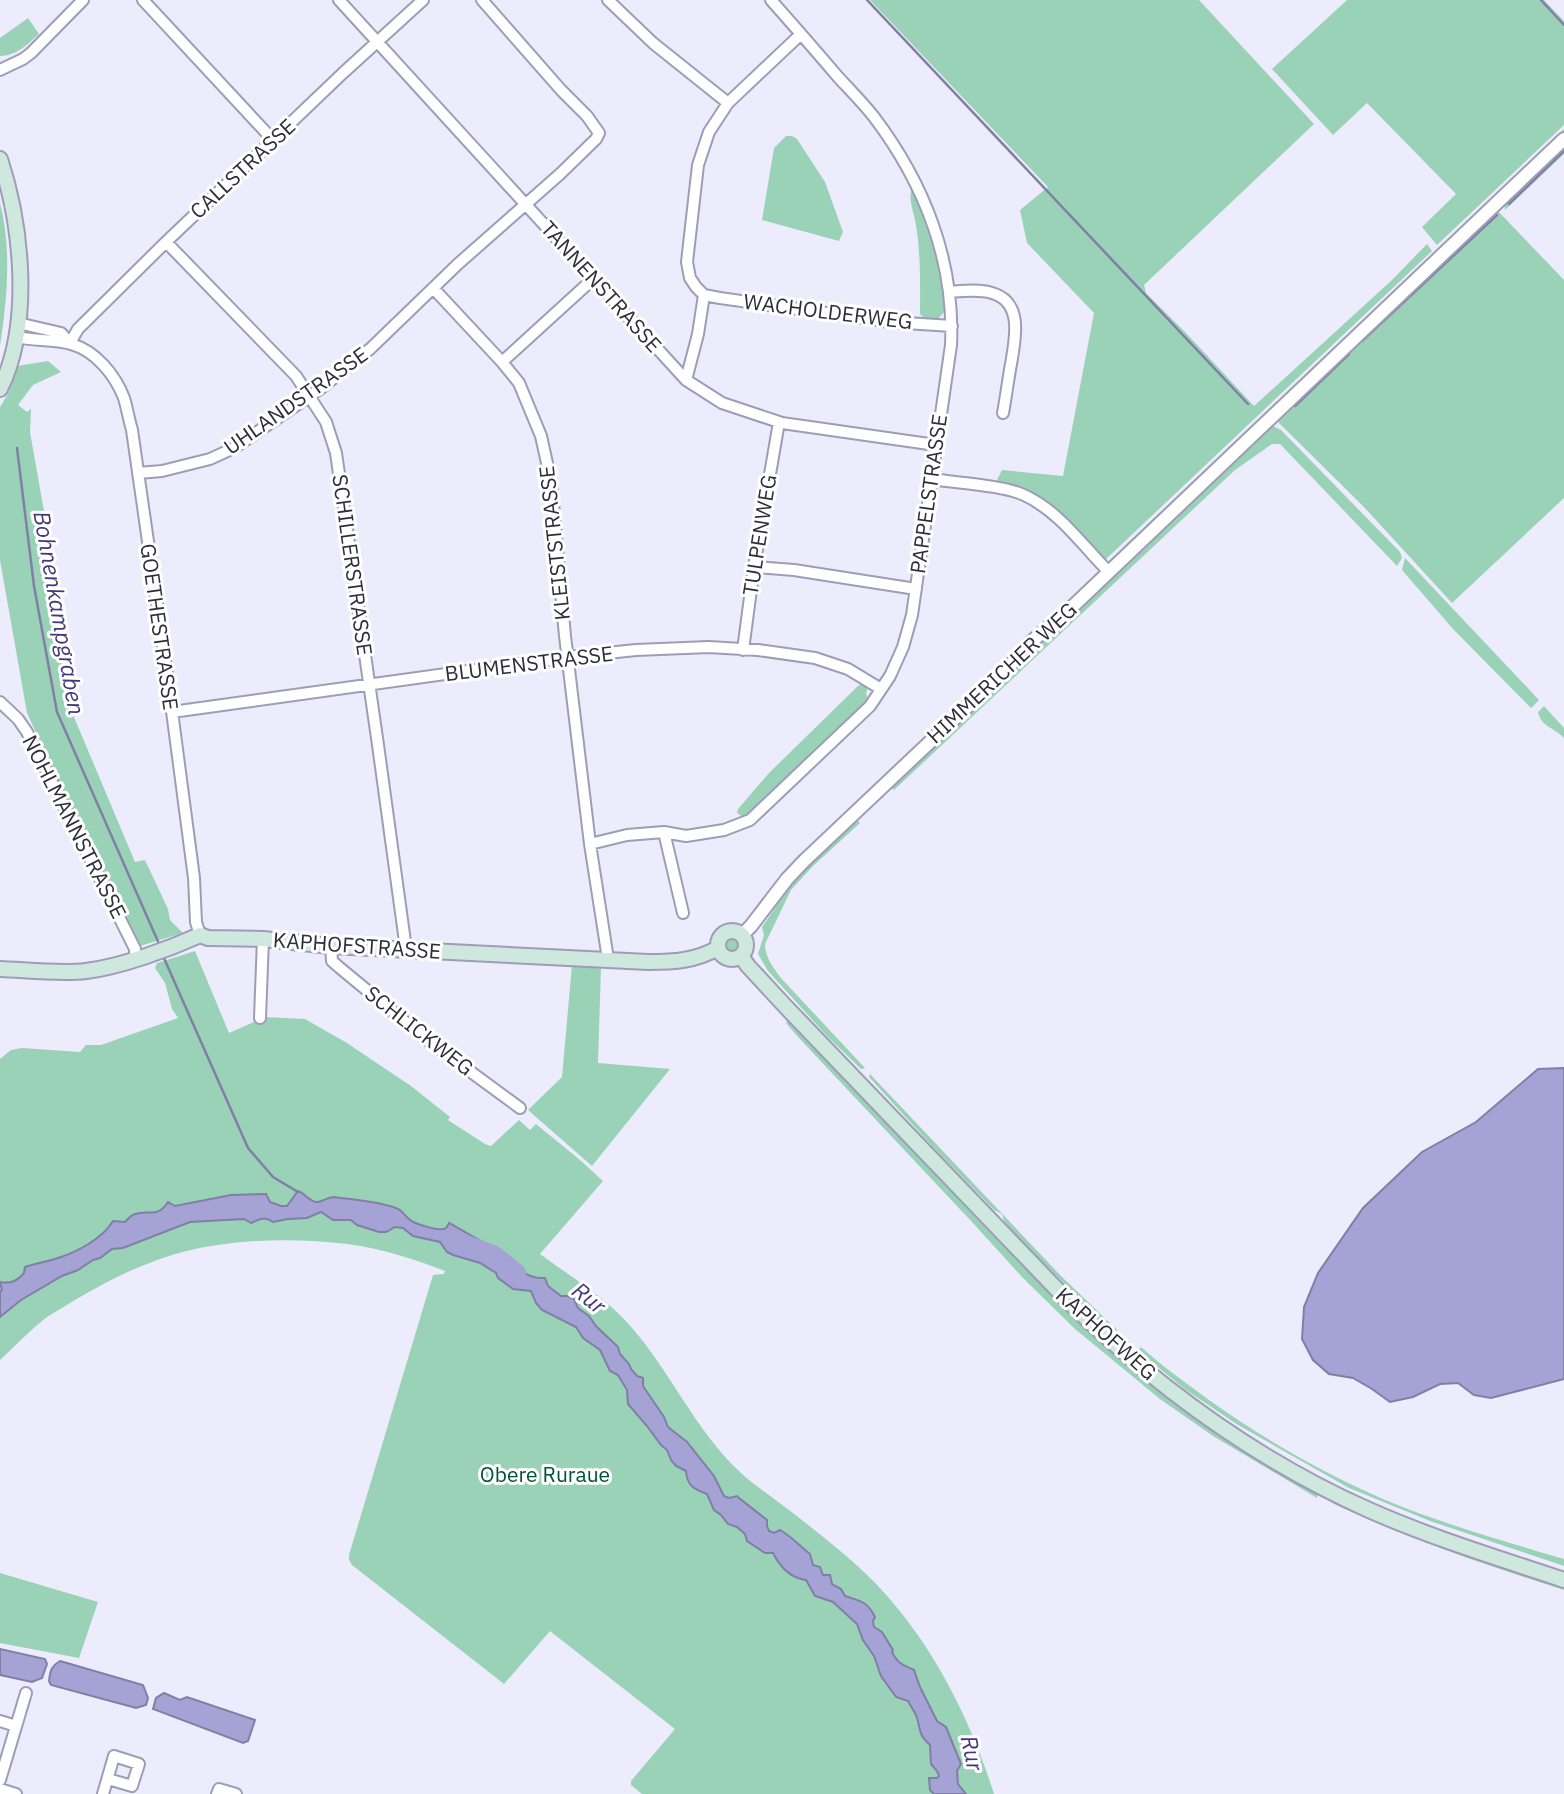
<svg xmlns="http://www.w3.org/2000/svg" width="1564" height="1794" font-family="'IBM Plex Sans',sans-serif">
	<style>
		.green { fill: #9ad2b7 }
		.water { fill: #a5a2d5; stroke: #817fa6; stroke-width: 2 }
		.lines { fill: none; stroke-linecap: round; stroke-linejoin: round }
		.stream { stroke: #817fa6; stroke-width: 2.5 }
		.river { stroke: #a5a2d5; stroke-width: 18 }
		.minor-casing { stroke: #9e9db7; stroke-width: 14 }
		.tertiary-casing { stroke: #9e9db7; stroke-width: 16 }
		.secondary-casing { stroke: #9e9db7; stroke-width: 18 }
		.minor { stroke: #fff; stroke-width: 10 }
		.tertiary { stroke: #fff; stroke-width: 12 }
		.secondary { stroke: #cee8dd; stroke-width: 14 }
		.labels { text-anchor: middle; stroke-width: 6; stroke-linejoin: round; paint-order: stroke }
		.street-label { font-size: 21px; fill: #2e2d38; stroke: #fff }
		.park-label { font-size: 21px; fill: #015137; stroke: #fff }
		.water-label { font-size: 23px; font-style: italic; fill: #433978; stroke: #fff }
	</style>
	<rect width="100%" height="100%" fill="#edecfd"/>
	<!-- green -->
	<path class="green" d="M870 0H1199L1314 124 1144 285 1146 293 1186 333 1254 406 1392 280 1427 244 1432 251 1104 561 1053 508 995 484 1002 470 1063 476 1094 313 1027 243 1020 210 1048 187Z
		M1347 0H1544L1564 21V125L1437 245 1422 227 1456 194 1367 103 1333 135 1272 69Z
		M28 18 39 34C27 45 16 56 0 56V38Z
		M1564 129V132L1447 245H1443Z
		M786 136H792L797 139 825 182 843 232 839 241 762 220 774 148Z
		M1564 147V154L1505 210 1504 203Z
		M912 188 929 223 942 274 945 311 938 319 924 318 920 314C920 282 921 251 915 220 913 210 908 198 912 188Z
		M0 203C12 249 7 300 0 346Z
		M1497 210 1564 280V498L1452 603 1364 507 1278 422V419Z
		M1431 255 1433 256 1112 561H1109Z
		M48 361 61 372 33 385 18 405 27 412 31 409 30 432 44 511 47 571 71 710 135 862 145 860 168 909 170 920 183 933 140 946 99 871 27 713 0 560V407L9 392 17 366Z
		M1269 426H1273L1281 430 1400 552 1402 558 1397 566 1280 444H1272L1235 470 894 790 891 787 1035 647Z
		M1405 558 1539 700 1531 708 1453 629 1402 570Z
		M865 684 868 686 866 694 868 698 857 711 749 814 743 817 737 813 738 809 769 773 859 685Z
		M1544 706 1564 728V738C1555 728 1541 727 1538 712Z
		M856 819 860 823 813 866 791 890 765 944C765 957 773 967 780 977L865 1068 861 1069 827 1036 768 971 758 954 764 935 762 927 783 896 785 889 804 867Z
		M725 945a8 8 0 1 1 16 0a8 8 0 1 1-16 0Z
		M195 951 229 1033 265 1017 305 1019 347 1043 411 1086 450 1117 448 1120 485 1144 491 1146 519 1120 530 1130 536 1124 580 1160 603 1181 540 1254C568 1275 599 1293 624 1319 667 1364 693 1428 739 1471 750 1482 764 1491 777 1501 802 1520 828 1540 852 1561 921 1621 967 1708 994 1794H642L631 1785V1781L675 1729 550 1631 504 1684 352 1565 349 1560V1555L433 1275 444 1274 445 1271C414 1259 380 1248 347 1244 292 1237 225 1239 172 1255 137 1266 105 1282 75 1300 66 1306 56 1311 47 1317 30 1330 15 1346 0 1360V1059L11 1050 22 1048 80 1052 86 1045H101L178 1018 172 1009 165 983 155 968 157 963Z
		M572 965 601 967 598 1063 670 1069 592 1166 528 1110 562 1077Z
		M789 1018 805 1038 1053 1297 1115 1354 1170 1397 1317 1490V1498L1213 1436 1160 1399 1075 1329 1023 1278 972 1222 799 1038 786 1023Z
		M870 1074 1061 1276 1134 1346 1115 1333 1028 1248 1004 1221 1002 1214 994 1210 933 1147 869 1077Z
		M1141 1347C1162 1366 1186 1383 1209 1400 1274 1446 1345 1486 1421 1514 1468 1531 1516 1545 1564 1559V1566L1430 1521 1349 1488 1238 1425 1186 1390 1138 1351Z
		M1336 1499 1564 1584V1590C1485 1565 1407 1538 1332 1503Z
		M0 1573 98 1602 79 1658 0 1643Z"/>
	<!-- water -->
	<path class="water" d="M1564 1068V1379L1491 1398 1474 1395 1458 1383 1440 1384 1413 1397 1390 1402 1372 1389 1353 1378 1329 1374 1313 1360 1302 1339 1304 1307 1318 1273 1363 1208 1422 1152 1476 1122 1538 1069Z
		M298 1191C305 1193 310 1203 318 1202 324 1201 327 1197 334 1197 354 1200 376 1201 396 1208 402 1210 404 1215 409 1219 414 1224 440 1232 446 1228 448 1226 448 1225 449 1223L486 1244 485 1252 494 1257 513 1260C520 1272 531 1279 545 1278L548 1286 561 1296H567L574 1299 578 1308 589 1316 596 1326 618 1347 620 1354 629 1364 631 1369 637 1376 643 1378V1386L664 1417 668 1427 687 1442 714 1476 724 1496 729 1498 737 1496 739 1498 767 1520V1526L769 1531 774 1533 780 1530C792 1537 799 1545 810 1554L813 1565 820 1567 823 1575H830L832 1584 841 1589 845 1596C860 1601 867 1601 875 1617L873 1621 874 1627 882 1632 893 1650 892 1652C897 1663 903 1665 914 1670L920 1687 937 1721 946 1727 961 1764 957 1771 958 1784 966 1794H934L930 1790 929 1778H937L939 1776 937 1771 931 1764 930 1745C918 1734 921 1731 917 1718 915 1712 911 1707 908 1701L896 1697 881 1676 874 1656 863 1640 857 1624 833 1602 815 1596 806 1580C791 1578 780 1567 773 1553H765L747 1541 745 1534 737 1527 728 1524 721 1515 714 1510 707 1494C694 1489 687 1486 686 1471L676 1466 671 1460 667 1450 661 1445 647 1426 628 1404 627 1390 618 1375 610 1371 600 1350 583 1338 576 1327 542 1310 536 1303 531 1291 513 1289 498 1278 496 1273 480 1263 453 1255 447 1252 440 1242 413 1236 403 1228 395 1227 386 1232H379L357 1225 351 1220H333L321 1212 307 1218 288 1219 273 1222C264 1216 260 1219 251 1223L244 1219 190 1222 123 1248 112 1249 100 1258 93 1260 78 1270 62 1276 21 1300 0 1317V1292L2 1290 0 1282C11 1284 17 1281 24 1273L25 1267C36 1263 47 1262 58 1258 77 1252 102 1239 113 1221L125 1222C127 1220 131 1215 135 1214 149 1209 157 1219 168 1202L175 1206 231 1195 266 1194 270 1202 281 1206H287Z
		M0 1649 45 1659 47 1664 42 1678 32 1682 0 1675Z
		M60 1661 143 1685 148 1698 146 1705 136 1708 51 1685 49 1681C50 1672 51 1666 60 1661Z
		M164 1693 180 1700 187 1697 255 1720 248 1741 243 1743 153 1709 156 1698Z"/>
	<g class="lines">
		<!-- stream -->
		<path class="stream" d="M867 0 1248 404
			M1541 0 1564 25
			M1509 204 1564 151
			M1362 341 1497 215
			M1295 406 1349 354
			M17 448 34 586 57 712 160 946
			M163 956 248 1148 273 1177 298 1192"/>
		<!-- river -->
		<path class="river" d="M463 1243 495 1255 517 1273"/>
		<defs>
			<path id="minor" d="M143 0 274 141
				M339 0 686 380 722 403 782 423 936 445
				M608 0 653 43 728 103
				M0 70 23 59 31 53 83 0
				M166 242 296 376 326 422 336 453 378 745 406 949
				M433 288 502 362 519 383 541 436 551 481 565 636 590 844 608 959
				M949 292C963 291 979 289 992 293 1024 302 1015 340 1011 364 1008 380 1006 397 1003 413
				M704 295 720 298 890 322 952 326
				M18 323 61 333 70 343
				M16 337C34 341 54 339 71 344 96 351 115 375 124 398 127 408 129 420 132 430L168 681 194 878 196 922 200 935
				M70 343 78 329 166 242 343 73 423 0
				M502 362 593 279
				M686 380 698 334 704 295 696 287 690 278 687 262 698 165 709 132 728 103 801 34
				M138 473 162 471 210 459 234 448 320 389 370 349 458 264 560 174 596 139 599 133 587 116 561 90 482 0
				M932 479C957 483 1002 485 1024 495 1059 511 1082 545 1109 572
				M754 567 794 570 916 589
				M743 650 754 567 779 422
				M0 702 18 719 27 732 135 949V958
				M172 712 568 657 636 650 709 647 758 650 815 658 848 669 881 689
				M664 832 683 913
				M590 844 627 835 664 832 686 836 724 830 750 820 870 706 890 676 903 647 912 615 951 345C955 261 924 183 874 117 863 103 850 90 838 77 816 51 794 26 771 0
				M331 946 332 961 340 968 426 1039 520 1108
				M260 1018 263 939
				M0 1721 16 1726
				M0 1780 26 1693
				M0 1789 16 1794
				M103 1794 114 1756 139 1764 132 1786 108 1779
				M217 1794 219 1789 236 1794"/>
			<path id="tertiary" d="M742 935 751 926 787 879 804 861 1005 671 1031 642 1070 609 1564 139"/>
			<path id="secondary" d="M0 159C22 226 32 324 0 389
				M718 945a14 14 0 1 1 28 0a14 14 0 1 1-28 0Z
				M741 956 748 966 786 1007 1069 1302C1157 1387 1256 1460 1369 1510 1432 1538 1498 1558 1564 1580
				M0 969C26 970 61 974 86 971 120 967 169 949 200 935L208 938 263 939 331 946 648 962C674 962 695 961 718 948"/>
		</defs>
		<!-- minor casing -->
		<use href="#minor" class="minor-casing"/>
		<!-- tertiary casing -->
		<use href="#tertiary" class="tertiary-casing"/>
		<!-- secondary casing -->
		<use href="#secondary" class="secondary-casing"/>
		<!-- minor -->
		<use href="#minor" class="minor"/>
		<!-- tertiary -->
		<use href="#tertiary" class="tertiary"/>
		<!-- secondary -->
		<use href="#secondary" class="secondary"/>
	</g>
	<g class="labels">
		<!-- street labels -->
		<g class="street-label">
			<text transform="translate(243 169) rotate(-43)" y="7">CALLSTRASSE</text>
			<text transform="translate(601 287) rotate(48)" y="7">TANNENSTRASSE</text>
			<text transform="translate(828 312) rotate(7)" y="7">WACHOLDERWEG</text>
			<text transform="translate(296 401) rotate(-35)" y="7">UHLANDSTRASSE</text>
			<text transform="translate(929 494) rotate(-82)" y="7">PAPPELSTRASSE</text>
			<text transform="translate(760 535) rotate(-81)" y="7">TULPENWEG</text>
			<text transform="translate(555 543) rotate(-96)" y="7">KLEISTSTRASSE</text>
			<text transform="translate(352 565) rotate(82)" y="7">SCHILLERSTRASSE</text>
			<text transform="translate(159 627) rotate(82)" y="7">GOETHESTRASSE</text>
			<text transform="translate(529 664) rotate(-7)" y="7">BLUMENSTRASSE</text>
			<text transform="translate(1002 673) rotate(-43)" y="7">HIMMERICHER WEG</text>
			<text transform="translate(74 827) rotate(63)" y="7">NOHLMANNSTRASSE</text>
			<text transform="translate(357 946) rotate(4)" y="7">KAPHOFSTRASSE</text>
			<text transform="translate(419 1031) rotate(38)" y="7">SCHLICKWEG</text>
			<text transform="translate(1106 1334) rotate(42)" y="7">KAPHOFWEG</text>
		</g>
		<!-- park labels -->
		<g class="park-label">
			<text x="545" y="1482">Obere Ruraue</text>
		</g>
		<!-- water labels -->
		<g class="water-label">
			<text transform="translate(59 613) rotate(80)" y="8">Bohnenkampgraben</text>
			<text transform="translate(589 1298) rotate(38)" y="8">Rur</text>
			<text transform="translate(972 1753) rotate(78)" y="8">Rur</text>
		</g>
	</g>
</svg>
